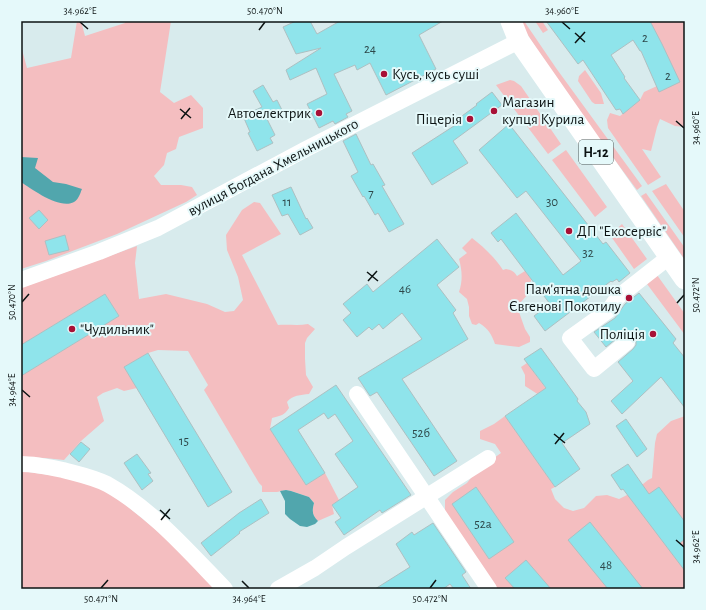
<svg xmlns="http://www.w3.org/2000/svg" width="706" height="610" font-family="'Alegreya Sans',sans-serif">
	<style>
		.green { fill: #f4bec0 }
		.water { fill: #51a6ad }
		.building { fill: #8fe4eb; stroke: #adc0c2 }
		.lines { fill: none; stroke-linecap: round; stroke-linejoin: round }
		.minor { stroke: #fff; stroke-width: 16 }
		.major { stroke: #fff; stroke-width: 21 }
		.ticks { fill: none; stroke: #0c1313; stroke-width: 1.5 }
		.poi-dot { fill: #a81036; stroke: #e5f9fa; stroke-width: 1.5 }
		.labels { text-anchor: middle; stroke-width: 4; stroke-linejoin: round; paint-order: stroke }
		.number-label { font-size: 13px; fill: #2d4749 }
		.shield { fill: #e5f9fa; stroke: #4d5858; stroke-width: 1 }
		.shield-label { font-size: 14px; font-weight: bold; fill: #0c1313 }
		.poi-label { font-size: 15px; fill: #0c1313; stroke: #e5f9fa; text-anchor: start }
		.street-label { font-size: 15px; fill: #0c1313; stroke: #e5f9fa }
		.neatline { fill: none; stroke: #0c1313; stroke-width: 1.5 }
		.ticks-label { font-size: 10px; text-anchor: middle; fill: #0c1313 }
	</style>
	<rect width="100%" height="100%" fill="#d8ebed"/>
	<!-- green -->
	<path class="green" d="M77 21H81L85 36 125 23V21H171L160 92 174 103 191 95 203 108V128L179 137 176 149 167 153 164 165 154 176 161 185H181L192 187 197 195 186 202 117 234 46 261 21 269V46L27 68 71 58Z
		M519 21H524L556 68 642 186 637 190 597 136 551 72Z
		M535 21H542L548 30 543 33Z
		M650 21H685V127L675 126 660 119 657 127 651 151 642 149 661 177 648 185 608 128 607 120 610 113 620 116 640 100 644 92 657 86Z
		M585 70 601 93 604 104H595L592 102 578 81 579 76Z
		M510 80 514 81 521 86 561 144 548 154 496 85Z
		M566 150 607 207 595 217 552 160Z
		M666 184 685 212V238L652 191Z
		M646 193 685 248V260L641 196Z
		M254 202 260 203 281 234 242 255 278 325C288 324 298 326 308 324L315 329 307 338 305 343V359L306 375 313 387 309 394C301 395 292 395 287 402L289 408C285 415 280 416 272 418L270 429 306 485 325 473 339 500 332 505 334 514 318 521C312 515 312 511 314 503L309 497 291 491 286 490 277 492H262V486L259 483 204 390 208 385 188 351 158 350 148 353 124 367 137 388 124 391 117 388 103 393 97 397 104 421 81 441 64 460 45 458 21 457V376L119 316 105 294 21 345V288L137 246 135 263 139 299 166 294 207 304 225 312 234 311 243 300 238 277 227 250 226 235 242 210Z
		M622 224 647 259 634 269 610 235Z
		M472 238C484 247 495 258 503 270L506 269C511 270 514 271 517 276L525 271 531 279 530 292 520 303 519 312 525 329 530 337V342L519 347 495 344C492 335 488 328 479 323L476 325 472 324 469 316V307L467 299 459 292C463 280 462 270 459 259L467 253 462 248Z
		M657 275 685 314V335L647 284Z
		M527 363 547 390 539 395 525 386V375L521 367Z
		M505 416 555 487 551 489 555 499 564 508 573 511 584 508 596 496 607 495 619 499 633 492 648 480 652 478 655 443 657 434 671 421 685 416V589H495L445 513V500L453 492 467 483 477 470 501 453 495 444 480 439V431L494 424Z
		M21 471 79 479 104 490 122 502 165 537 217 589H21Z"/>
	<!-- water -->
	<path class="water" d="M21 157 38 158 35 168 53 182 66 184 82 189C81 191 80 195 78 198 67 215 33 190 21 182Z
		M286 490 291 491 309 497 314 503C312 511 312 515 318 521L315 524 307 527 300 526 290 519 285 514V501L280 491Z"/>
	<!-- building -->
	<path class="building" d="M296 21H310L317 34 340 21H443L419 35 436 69 386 95 370 63 357 70 355 65 334 74 352 111 346 114 348 117 335 124 333 121 319 128 307 104 327 94 316 68 290 80 286 70 321 48 296 54 283 27Z
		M546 21H650L662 44 680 82 659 92 641 51H640L633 40 611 55 625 77 624 78 640 100 623 114 620 109 616 110 583 60 578 64Z
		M263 85 273 102 277 100 282 110 266 117 275 135 270 138 273 143 257 151 248 133 250 132 243 116 262 107 253 91Z
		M492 92 502 105 453 141 468 163 432 185 412 153 457 124 455 121 477 105 476 104Z
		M509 124 603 244 606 242 630 273 619 282 617 279 612 282 611 281 545 331 534 316 550 304 501 239 498 242 491 233 516 213 563 275 581 261 526 191 517 198 479 150Z
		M356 134 371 165 373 164 385 185 382 186 404 224 389 232 378 213 375 215 364 196 363 197 351 176 358 172 343 141Z
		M291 187 306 219 307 218 313 228 300 235 288 214 282 216 272 195Z
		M39 210 48 220 39 229 29 218Z
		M65 235 69 250 49 255 45 241Z
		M437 239 459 267 437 285 456 310 453 313 468 339 402 379 457 461 434 476 377 392 370 396 358 378 422 339 402 313 383 329 379 324 372 330 369 327 357 337 343 320 351 313 343 304 367 284 373 292Z
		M639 293 676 339 673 343 685 358V408L661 377 622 414 611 401 633 381 618 362 633 349 636 345V340L634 336 631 333H625L621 335 606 347 594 332 615 318 625 304Z
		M105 294 119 316 21 376V345Z
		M541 348 578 399 577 401 586 412 590 424 562 443 580 469 555 487 505 416 546 388 524 359Z
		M148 353 232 492 208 507 124 367Z
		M336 385 411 495 382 513 380 510 344 535 335 522 341 518 332 505 358 487 335 454 353 441 335 414 328 419 324 413 298 430 325 473 306 485 270 429Z
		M626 419 647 449 637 457 616 426Z
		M81 442 90 449 79 462 70 454Z
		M137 454 151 473 148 474 153 481 142 490 124 463Z
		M628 464 649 494 659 487 685 522V539L680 543 685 548V571L623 489 621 490 611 475Z
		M476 487 514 542 489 559 452 504Z
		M261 499 269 513 239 532 240 533 211 556 201 543 239 513Z
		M590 522 643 589H608L568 540Z
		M433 523 466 572 462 575 471 589H454L450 584 443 589H375L410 567 396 544 412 532 414 535Z
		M526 560 551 589H515L505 578Z"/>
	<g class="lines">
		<!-- minor -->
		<path class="minor" d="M21 280 99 252 158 228 306 149 519 41
			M627 342 594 369 570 338 609 310 618 297 669 257
			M357 394 489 589
			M21 464C35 464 49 467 63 470 78 474 93 477 107 484 152 509 189 552 225 589
			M278 589 315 568 346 547 488 458"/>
		<!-- major -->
		<path class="major" d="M511 21 519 41 685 279"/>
	</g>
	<!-- ticks -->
	<path class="ticks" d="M80 22 88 29M562 22 570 29M259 30 265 22M575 33 585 42M575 43 585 32M180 109 191 118M181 119 190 108M676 121 684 128M367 272 378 281M368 281 377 271M22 302 29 294M677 303 684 295M22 390 30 397M554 434 565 443M555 444 564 433M160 510 170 519M161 520 170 509M676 540 684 547M242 581 249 588M101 588 108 580M430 588 436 580"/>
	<!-- markers -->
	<g class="poi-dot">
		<circle cx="384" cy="74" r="4"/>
		<circle cx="494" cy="111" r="4"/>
		<circle cx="319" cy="113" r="4"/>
		<circle cx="470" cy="119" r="4"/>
		<circle cx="569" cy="231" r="4"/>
		<circle cx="629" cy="298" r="4"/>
		<circle cx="72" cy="329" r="4"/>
		<circle cx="653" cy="334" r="4"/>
	</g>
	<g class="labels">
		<!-- number labels -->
		<g class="number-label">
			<text x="645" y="42">2</text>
			<text x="370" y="53">24</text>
			<text x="668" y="80">2</text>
			<text x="371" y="197">7</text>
			<text x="287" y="206">11</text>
			<text x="552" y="206">30</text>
			<text x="588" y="257">32</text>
			<text x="405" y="293">46</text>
			<text x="421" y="437">52б</text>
			<text x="184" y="445">15</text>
			<text x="483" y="528">52а</text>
			<text x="606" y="569">48</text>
		</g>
		<!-- shield labels -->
		<rect class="shield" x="579" y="140" width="34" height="24" rx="3"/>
		<g class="shield-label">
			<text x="596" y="157">Н-12</text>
		</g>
		<!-- poi labels -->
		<g class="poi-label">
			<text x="392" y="79">Кусь, кусь суші</text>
			<text x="502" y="107">Магазин<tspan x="502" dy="17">купця Курила</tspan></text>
			<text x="311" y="118" text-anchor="end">Автоелектрик</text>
			<text x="462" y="124" text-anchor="end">Піцерія</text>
			<text x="577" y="236">ДП "Екосервіс"</text>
			<text x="621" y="294" text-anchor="end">Пам'ятна дошка<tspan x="621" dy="17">Євгенові Покотилу</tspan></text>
			<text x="80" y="334">"Чудильник"</text>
			<text x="645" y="339" text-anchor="end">Поліція</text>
		</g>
		<!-- street labels -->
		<g class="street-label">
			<text transform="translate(273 167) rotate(-28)" y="5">вулиця Богдана Хмельницького</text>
		</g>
	</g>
	<!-- border -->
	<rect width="706" height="610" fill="none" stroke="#e5f9fa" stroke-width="44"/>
	<rect x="22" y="22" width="662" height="566" class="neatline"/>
	<g class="ticks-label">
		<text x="80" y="14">34.962°E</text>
		<text x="265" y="14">50.470°N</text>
		<text x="562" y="14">34.960°E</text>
		<text transform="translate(695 128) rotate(-90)" y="4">34.960°E</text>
		<text transform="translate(695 295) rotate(-90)" y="4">50.472°N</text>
		<text transform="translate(11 302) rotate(-90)" y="4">50.470°N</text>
		<text transform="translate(11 390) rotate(-90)" y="4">34.964°E</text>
		<text transform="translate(695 547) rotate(-90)" y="4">34.962°E</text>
		<text x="101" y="602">50.471°N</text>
		<text x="249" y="602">34.964°E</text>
		<text x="430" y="602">50.472°N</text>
	</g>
</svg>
